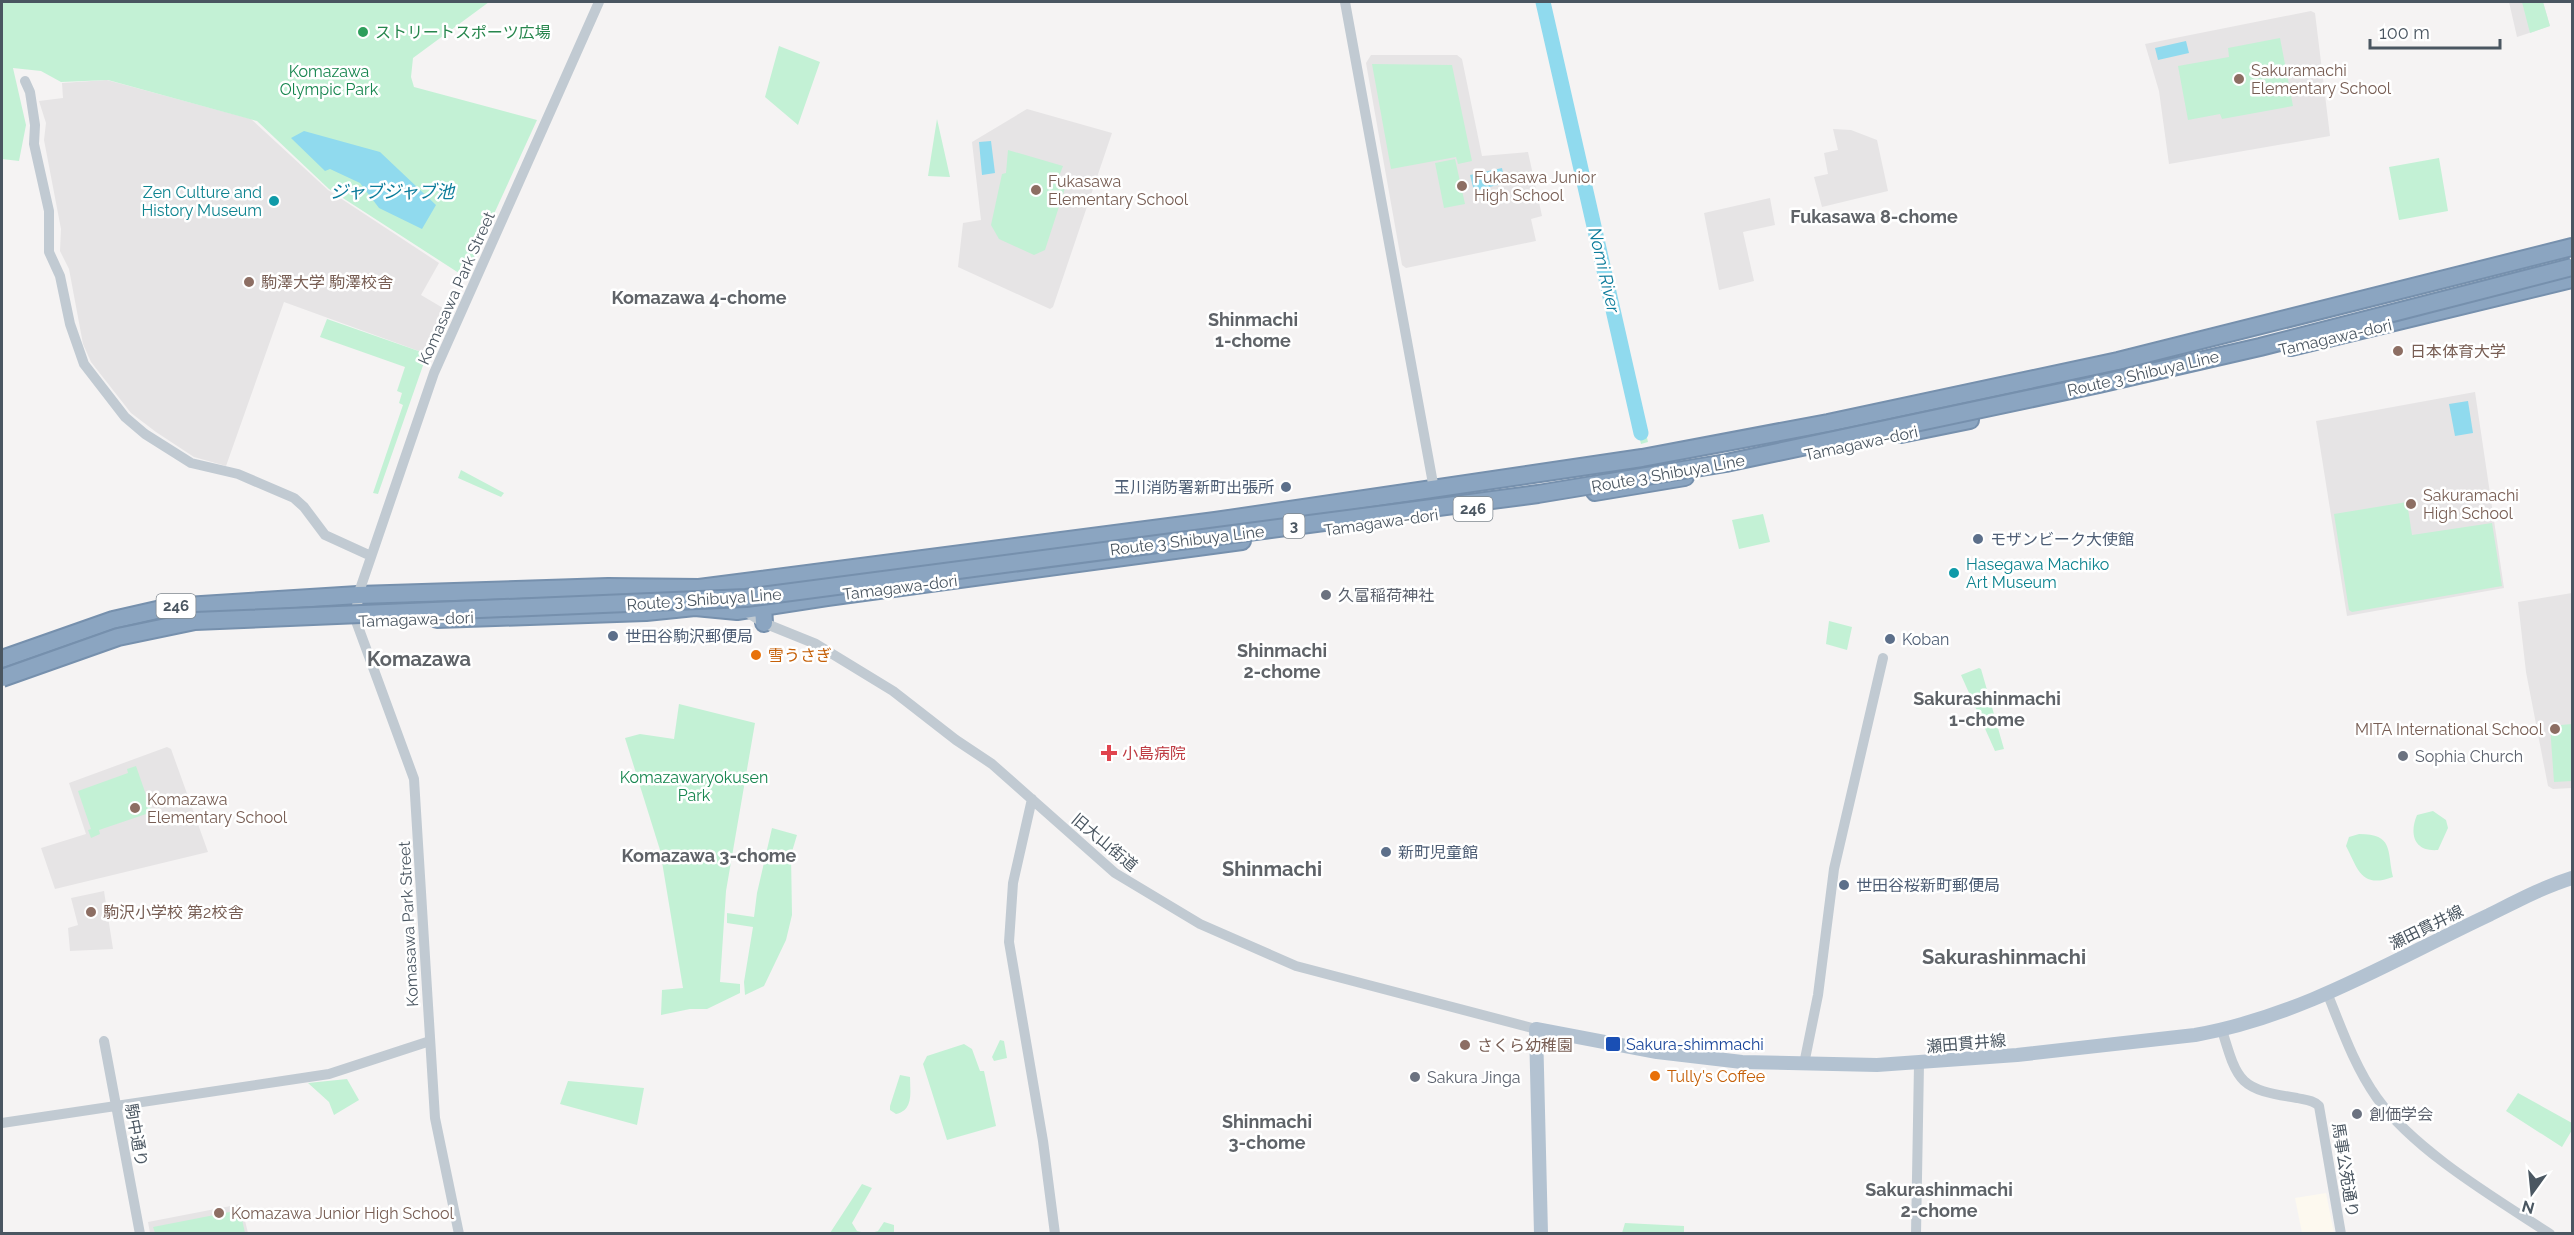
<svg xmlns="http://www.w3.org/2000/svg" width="2574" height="1235" font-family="Raleway,'Noto Sans JP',sans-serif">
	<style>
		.commercial { fill: #fdf9ef }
		.education { fill: #e6e4e5 }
		.green { fill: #c3f1d5 }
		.water { fill: #90daee }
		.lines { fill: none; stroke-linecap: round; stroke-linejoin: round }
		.river { stroke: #90daee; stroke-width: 15 }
		.highway-casing { stroke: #7690ad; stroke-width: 20 }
		.minor { stroke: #c1cad2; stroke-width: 10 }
		.major { stroke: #b3c2d1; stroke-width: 14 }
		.highway { stroke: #8ba5c1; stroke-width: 16 }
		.highway-bridge-casing { stroke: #7690ad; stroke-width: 20; stroke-linecap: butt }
		.highway-bridge { stroke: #8ba5c1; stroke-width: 16 }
		.leisure-dot { fill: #2e9e5b; stroke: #fff; stroke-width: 2 }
		.education-dot { fill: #8d6e63; stroke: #fff; stroke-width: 2 }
		.culture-dot { fill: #0f9aa8; stroke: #fff; stroke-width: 2 }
		.service-dot { fill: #5c6f8a; stroke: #fff; stroke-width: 2 }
		.worship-dot { fill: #6b7280; stroke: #fff; stroke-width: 2 }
		.food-dot { fill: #e8710a; stroke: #fff; stroke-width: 2 }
		.health-dot { fill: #e0444e; stroke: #fff; stroke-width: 2 }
		.transit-dot { fill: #1a4fb4; stroke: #fff; stroke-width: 2 }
		.labels { text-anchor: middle; stroke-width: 5; stroke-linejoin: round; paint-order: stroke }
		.shield { fill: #fff; stroke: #808990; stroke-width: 1.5 }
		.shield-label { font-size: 15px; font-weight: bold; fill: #4a5661 }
		.leisure-label { font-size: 16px; fill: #27864d; stroke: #fff; text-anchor: start }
		.education-label { font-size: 16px; fill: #785e54; stroke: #fff; text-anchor: start }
		.park-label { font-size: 16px; fill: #17864f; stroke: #fff }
		.culture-label { font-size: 16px; fill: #0d838f; stroke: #fff; text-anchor: end }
		.street-label { font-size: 16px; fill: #4a5661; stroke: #fff }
		.service-label { font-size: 16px; fill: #4e5e75; stroke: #fff; text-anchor: start }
		.worship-label { font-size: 16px; fill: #5b616d; stroke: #fff; text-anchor: start }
		.food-label { font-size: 16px; fill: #c56008; stroke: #fff; text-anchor: start }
		.health-label { font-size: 16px; fill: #be3a42; stroke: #fff; text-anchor: start }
		.transit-label { font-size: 16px; fill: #164399; stroke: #fff; text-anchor: start }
		.water-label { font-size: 18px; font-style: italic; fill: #0c7c9b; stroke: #fff }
		.neighbourhood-label { font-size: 18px; font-weight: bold; fill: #5f6368; stroke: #fff }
		.quarter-label { font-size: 20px; font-weight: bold; fill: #5f6368; stroke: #fff }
	</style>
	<rect width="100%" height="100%" fill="#f5f3f3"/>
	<!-- commercial -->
	<path class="commercial" d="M2326 1193 2334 1233H2302L2295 1198Z"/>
	<!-- education -->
	<path class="education" d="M2509 2H2543L2550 26 2517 37Z
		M2311 11 2315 13 2330 136 2169 164 2159 91 2145 44Z
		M1371 55H1457L1462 59 1482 156 1528 152 1542 216 1531 219 1536 241 1406 268 1402 265 1366 63Z
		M107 80 251 119 328 190 439 263 421 295 448 311 427 354 284 302 226 466 194 457 156 432 131 413 91 362 83 344 69 269 60 251 61 229 44 140 46 123 39 101 63 98 62 83Z
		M1027 109 1112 133 1053 307 1050 309 958 267 963 223 981 220 972 142Z
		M1833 129 1851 130 1877 140 1888 191 1822 207 1814 177 1828 174 1824 153 1838 150Z
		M1770 198 1775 225 1743 232 1754 281 1719 290 1704 213Z
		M2475 392 2504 588 2347 616 2316 421Z
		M2572 593V788L2553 789 2548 786 2526 672 2518 602Z
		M167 747 171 749 208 852 55 889 41 848 86 834 69 783Z
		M104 891 113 949 70 951 68 928 78 925 71 898Z
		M241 1204 248 1233H150L148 1222Z"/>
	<!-- green -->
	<path class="green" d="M2 2H489L413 58 411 77 414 87 537 120 465 277 329 189 257 121 108 80 61 82 41 71 13 68 26 125 19 161 2 159Z
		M1540 2H1548L1556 38 1549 39Z
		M2522 2H2543L2550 26 2530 33Z
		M2280 38 2293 106 2222 119 2220 114 2188 120 2178 66 2229 57 2228 48Z
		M779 46 820 62 798 125 765 97Z
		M1561 60 1648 442 1641 444 1553 61Z
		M1372 64 1452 65 1472 161 1458 164 1456 157 1391 169Z
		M937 119 950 177 928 176Z
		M1008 150 1063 166 1058 179 1067 182 1045 250 1034 255 999 239 991 225 1002 174 1006 173Z
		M2439 158 2448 211 2399 220 2389 167Z
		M1455 159 1465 204 1444 208 1435 163Z
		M327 319 427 354 378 494 373 493 403 405 399 403 402 393 397 391 405 367 320 337Z
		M461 470 504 493 501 497 458 478Z
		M2407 502 2412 535 2492 523 2502 586 2352 612 2349 610 2334 514Z
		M1763 514 1770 542 1739 549 1732 520Z
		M1829 621 1852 627 1847 650 1826 644Z
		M1979 668 1981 669 2004 749 1995 751 1961 675Z
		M679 704 755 723 726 891 720 982 740 984V993L707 1009H690L661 1015 662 990 683 988 660 850 625 738 640 734 674 739Z
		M2572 724V781L2554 782 2550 726Z
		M136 766 152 812 99 830 100 834 91 838 88 830 91 829 78 791 128 773 127 769Z
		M2433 811 2446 820 2448 828 2438 850C2414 852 2409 834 2417 815Z
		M772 828 797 835 791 855 792 915 786 940 764 986 745 995 744 982 753 927 727 923V913L754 917 757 893Z
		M2359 834C2394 834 2387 851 2393 877 2361 889 2358 869 2346 846L2349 837Z
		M1000 1040 1004 1041 1007 1058 994 1061 992 1057Z
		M964 1044 972 1049 980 1071H984L996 1126 947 1140 923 1064 927 1056Z
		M900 1075 910 1077C910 1092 914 1110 896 1114L890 1110V1106Z
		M347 1079 359 1100 334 1115 329 1102 308 1083Z
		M568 1081 644 1088 637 1125 560 1104Z
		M2518 1093 2572 1123V1130L2562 1147 2506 1111Z
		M862 1184 872 1188 852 1223 857 1231 866 1233H830Z
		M240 1210 245 1233H155L153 1227Z
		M884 1222 894 1225V1233H871L878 1231Z
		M1625 1223 1684 1226V1233H1622Z"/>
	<!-- water -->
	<path class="water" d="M2186 41 2189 53 2158 60 2155 48Z
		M304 131 380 152 436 205 422 229 379 208 360 183 330 169 325 171 291 138Z
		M991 141 995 173 982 175 979 142Z
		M1502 168 1505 183 1474 191 1470 175Z
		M2468 401 2473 433 2455 436 2449 404Z"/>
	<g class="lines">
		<!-- river -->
		<path class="river" d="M1543 2 1641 433"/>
		<defs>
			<path id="highway" d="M2291 347 2572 279
				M1901 434 1970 420
				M1595 492 1685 477
				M763 606 764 623
				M437 619 646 612 695 607 737 611 827 597 1242 541
				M2 659 113 620 170 607 358 595 608 587 699 588 1215 521 1642 458 1828 423 2118 361 2572 247"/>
		</defs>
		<!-- highway casing -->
		<use href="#highway" class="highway-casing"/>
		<!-- minor -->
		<path class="minor" d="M1345 2 1434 489
			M25 81 30 92 35 125 34 144 49 211V252L60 276 70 324 84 364 125 417 145 434 191 463 238 474 294 498 304 507 325 535 371 556
			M742 609 764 623 816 644 893 691 956 740 992 764 1115 873 1200 924 1296 966 1536 1029
			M1032 799 1013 883 1009 942 1043 1141 1055 1234
			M2328 995C2342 1030 2355 1067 2377 1098 2415 1151 2495 1198 2550 1234
			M2222 1030C2238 1084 2240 1089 2297 1098 2305 1100 2313 1100 2319 1106L2341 1234
			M104 1041 140 1234
			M1804 1064 1818 995 1834 869 1883 658
			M2 1123 329 1074 430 1041
			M459 1234 435 1118 414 779 356 621 358 595 434 373 599 2
			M1916 1234 1919 1064"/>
		<!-- major -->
		<path class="major" d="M1541 1234 1536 1029 1657 1052 1742 1062 1877 1065 2017 1055 2195 1035C2302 1016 2393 960 2489 915 2517 901 2543 887 2572 878"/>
		<!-- highway -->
		<use href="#highway" class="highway"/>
		<defs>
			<path id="highway-bridge" d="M2 678 118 637 195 621 746 598 1538 494 1726 463 2099 384 2260 347 2572 267"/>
		</defs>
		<!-- highway-bridge casing -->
		<use href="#highway-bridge" class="highway-bridge-casing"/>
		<!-- highway-bridge -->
		<use href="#highway-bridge" class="highway-bridge"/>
	</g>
	<!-- markers -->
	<circle class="leisure-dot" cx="363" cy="32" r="6"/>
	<g class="education-dot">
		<circle cx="2239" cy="79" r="6"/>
		<circle cx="1462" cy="186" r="6"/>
		<circle cx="1036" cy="190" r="6"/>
		<circle cx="249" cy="282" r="6"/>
		<circle cx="2398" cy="351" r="6"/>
		<circle cx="2411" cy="504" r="6"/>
		<circle cx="2555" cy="729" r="6"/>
		<circle cx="135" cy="808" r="6"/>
		<circle cx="91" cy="912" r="6"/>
		<circle cx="1465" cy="1045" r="6"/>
		<circle cx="219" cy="1213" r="6"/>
	</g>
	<g class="culture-dot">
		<circle cx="274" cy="201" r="6"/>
		<circle cx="1954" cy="573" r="6"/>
	</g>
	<g class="service-dot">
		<circle cx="1286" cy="487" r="6"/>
		<circle cx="1978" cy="539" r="6"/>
		<circle cx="613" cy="636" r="6"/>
		<circle cx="1890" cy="639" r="6"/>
		<circle cx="1386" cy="852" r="6"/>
		<circle cx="1844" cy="885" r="6"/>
	</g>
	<g class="worship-dot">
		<circle cx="1326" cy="595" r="6"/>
		<circle cx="2403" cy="756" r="6"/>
		<circle cx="1415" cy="1077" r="6"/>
		<circle cx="2357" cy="1114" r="6"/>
	</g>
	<g class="food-dot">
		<circle cx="756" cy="655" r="6"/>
		<circle cx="1655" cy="1076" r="6"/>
	</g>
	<path class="health-dot" d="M1106 744h6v6h6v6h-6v6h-6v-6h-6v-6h6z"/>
	<rect class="transit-dot" x="1605" y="1036" width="16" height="16" rx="3"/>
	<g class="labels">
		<!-- shield labels -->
		<g class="shield">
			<rect x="1453.5" y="497" width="39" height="24" rx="4.5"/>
			<rect x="1283.5" y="514" width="21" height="24" rx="4.5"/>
			<rect x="156.5" y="594" width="39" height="24" rx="4.5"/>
		</g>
		<g class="shield-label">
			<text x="1473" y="514">246</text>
			<text x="1294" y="531">3</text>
			<text x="176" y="611">246</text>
		</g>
		<!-- leisure labels -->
		<g class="leisure-label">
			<text x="375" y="38">ストリートスポーツ広場</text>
		</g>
		<!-- education labels -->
		<g class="education-label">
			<text x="2251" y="76">Sakuramachi<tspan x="2251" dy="18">Elementary School</tspan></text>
			<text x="1474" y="183">Fukasawa Junior<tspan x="1474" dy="18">High School</tspan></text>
			<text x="1048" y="187">Fukasawa<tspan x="1048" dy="18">Elementary School</tspan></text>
			<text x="261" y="288">駒澤大学 駒澤校舎</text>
			<text x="2410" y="357">日本体育大学</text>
			<text x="2423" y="501">Sakuramachi<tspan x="2423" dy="18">High School</tspan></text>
			<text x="2543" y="735" text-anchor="end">MITA International School</text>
			<text x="147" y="805">Komazawa<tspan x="147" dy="18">Elementary School</tspan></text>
			<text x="103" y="918">駒沢小学校 第2校舎</text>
			<text x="1477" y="1051">さくら幼稚園</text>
			<text x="231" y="1219">Komazawa Junior High School</text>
		</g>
		<!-- park labels -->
		<g class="park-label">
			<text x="329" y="77">Komazawa<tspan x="329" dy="18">Olympic Park</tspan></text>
			<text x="694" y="783">Komazawaryokusen<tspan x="694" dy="18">Park</tspan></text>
		</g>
		<!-- culture labels -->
		<g class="culture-label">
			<text x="262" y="198">Zen Culture and<tspan x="262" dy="18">History Museum</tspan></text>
			<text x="1966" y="570" text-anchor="start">Hasegawa Machiko<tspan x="1966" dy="18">Art Museum</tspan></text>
		</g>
		<!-- street labels -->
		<g class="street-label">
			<text transform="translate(456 288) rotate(-66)" y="6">Komasawa Park Street</text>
			<text transform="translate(2335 337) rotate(-13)" y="6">Tamagawa-dori</text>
			<text transform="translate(2143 373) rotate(-13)" y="6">Route 3 Shibuya Line</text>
			<text transform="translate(1861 443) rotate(-12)" y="6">Tamagawa-dori</text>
			<text transform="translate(1668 473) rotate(-10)" y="6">Route 3 Shibuya Line</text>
			<text transform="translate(1381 522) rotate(-8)" y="6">Tamagawa-dori</text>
			<text transform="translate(1187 540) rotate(-7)" y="6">Route 3 Shibuya Line</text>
			<text transform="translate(900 587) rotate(-7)" y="6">Tamagawa-dori</text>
			<text transform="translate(704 599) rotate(-4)" y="6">Route 3 Shibuya Line</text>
			<text transform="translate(416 619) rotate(-2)" y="6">Tamagawa-dori</text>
			<text transform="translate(1105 842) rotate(40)" y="6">旧大山街道</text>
			<text transform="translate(408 924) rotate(-93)" y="6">Komasawa Park Street</text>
			<text transform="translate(2426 927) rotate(-26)" y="6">瀬田貫井線</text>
			<text transform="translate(1966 1043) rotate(-5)" y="6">瀬田貫井線</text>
			<text transform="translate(137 1135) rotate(80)" y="6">駒中通り</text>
			<text transform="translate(2346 1170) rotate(81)" y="6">馬事公苑通り</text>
		</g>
		<!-- service labels -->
		<g class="service-label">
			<text x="1274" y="493" text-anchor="end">玉川消防署新町出張所</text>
			<text x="1990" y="545">モザンビーク大使館</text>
			<text x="625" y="642">世田谷駒沢郵便局</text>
			<text x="1902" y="645">Koban</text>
			<text x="1398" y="858">新町児童館</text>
			<text x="1856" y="891">世田谷桜新町郵便局</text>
		</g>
		<!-- worship labels -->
		<g class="worship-label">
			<text x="1338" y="601">久富稲荷神社</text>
			<text x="2415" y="762">Sophia Church</text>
			<text x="1427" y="1083">Sakura Jinga</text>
			<text x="2369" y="1120">創価学会</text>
		</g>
		<!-- food labels -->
		<g class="food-label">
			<text x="768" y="661">雪うさぎ</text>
			<text x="1667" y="1082">Tully's Coffee</text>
		</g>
		<!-- health labels -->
		<g class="health-label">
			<text x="1122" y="759">小島病院</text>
		</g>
		<!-- transit labels -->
		<g class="transit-label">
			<text x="1626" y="1050">Sakura-shimmachi</text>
		</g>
		<!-- water labels -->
		<g class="water-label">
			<text x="392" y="198">ジャブジャブ池</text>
			<text transform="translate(1604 270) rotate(77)" y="6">Nomi River</text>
		</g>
		<!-- neighbourhood labels -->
		<g class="neighbourhood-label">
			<text x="1874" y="223">Fukasawa 8-chome</text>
			<text x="699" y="304">Komazawa 4-chome</text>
			<text x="1253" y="326">Shinmachi<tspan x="1253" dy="21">1-chome</tspan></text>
			<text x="1282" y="657">Shinmachi<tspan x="1282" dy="21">2-chome</tspan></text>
			<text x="1987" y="705">Sakurashinmachi<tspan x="1987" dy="21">1-chome</tspan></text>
			<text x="709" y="862">Komazawa 3-chome</text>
			<text x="1267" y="1128">Shinmachi<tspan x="1267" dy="21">3-chome</tspan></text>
			<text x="1939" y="1196">Sakurashinmachi<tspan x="1939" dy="21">2-chome</tspan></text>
		</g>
		<!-- quarter labels -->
		<g class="quarter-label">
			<text x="419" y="666">Komazawa</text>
			<text x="1272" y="876">Shinmachi</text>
			<text x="2004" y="964">Sakurashinmachi</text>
		</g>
	</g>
	<!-- border -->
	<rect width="2574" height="1235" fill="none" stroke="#4a5661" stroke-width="6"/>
	<!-- north arrow -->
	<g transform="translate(2532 1193) rotate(195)" stroke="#ffffff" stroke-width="4.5" paint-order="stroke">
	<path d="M0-4.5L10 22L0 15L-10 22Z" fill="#4a5661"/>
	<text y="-9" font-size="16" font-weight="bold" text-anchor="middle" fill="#4a5661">N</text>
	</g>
	<!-- scale -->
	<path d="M2370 39v9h130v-9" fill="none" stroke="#4a5661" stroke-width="3"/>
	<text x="2379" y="39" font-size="18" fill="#4a5661" stroke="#ffffff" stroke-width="4.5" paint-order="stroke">100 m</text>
</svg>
